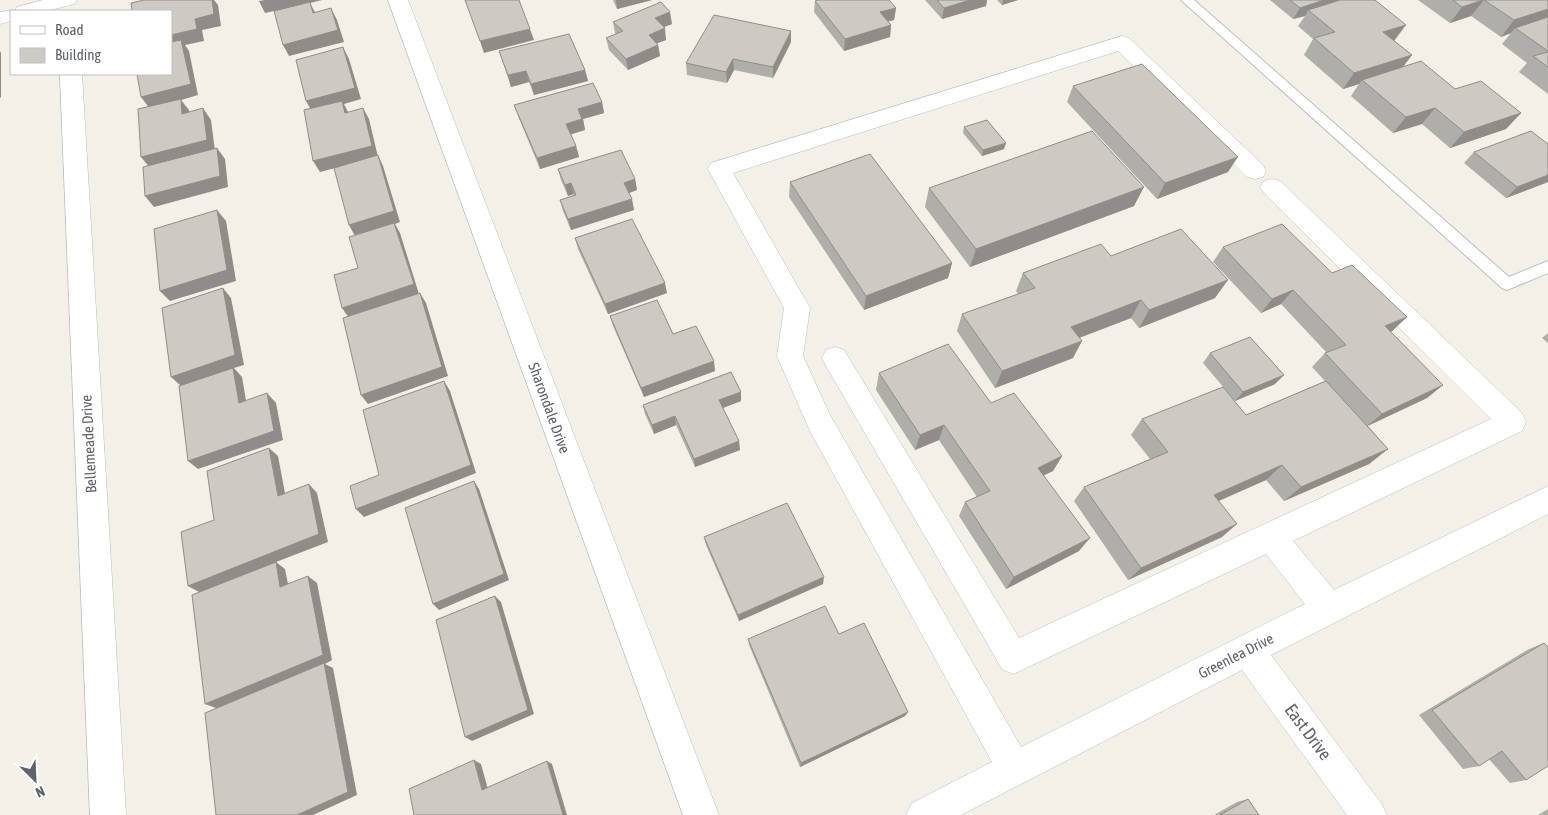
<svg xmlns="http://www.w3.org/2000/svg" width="1548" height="815" font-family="'Asap Condensed',sans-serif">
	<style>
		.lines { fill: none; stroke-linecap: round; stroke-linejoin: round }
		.service-casing { stroke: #bcbec3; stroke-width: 2 }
		.minor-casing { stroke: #bcbec3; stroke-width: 1 }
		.service { fill: #fff; fill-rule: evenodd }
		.minor { fill: #fff; fill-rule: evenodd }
		.wall { fill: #b0aea9 }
		.shaded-wall { fill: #908d89 }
		.building { fill: #cdcac4; stroke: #908d89 }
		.labels { text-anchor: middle; stroke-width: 5; stroke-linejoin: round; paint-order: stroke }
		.street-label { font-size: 15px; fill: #5e6269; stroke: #fff }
		.near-street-label { font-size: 18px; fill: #5e6269; stroke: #fff }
	</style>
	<rect width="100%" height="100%" fill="#f2f0e7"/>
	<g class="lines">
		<defs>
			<path id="service" d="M1181 0H1194L1509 277 1548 261V273L1507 290 1502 288Z"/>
			<path id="minor" d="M43 0H77L74 4 47 11H11V21L0 24V12L15 10 17 7Z
				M388 0H408L719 815H683Z
				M1122 36 1129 38 1263 165 1266 171 1263 177 1255 179 1247 177 1118 51 733 173 810 308 803 356 830 415 1021 747 1305 604 1266 554 1024 669 1013 674 1002 669 826 366 822 358 826 350 835 347 844 350 1019 638 1491 419 1264 193 1260 187 1264 181 1272 179 1280 181 1522 413 1526 422 1522 431 1293 541 1334 590 1548 486V514L1271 655 1381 803 1387 815H1347L1242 670 961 815H906L912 803 992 762 810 431 777 356 784 308 708 169 711 163Z
				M60 74H82L126 815H90Z"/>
		</defs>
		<!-- service casing -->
		<use href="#service" class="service-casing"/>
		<!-- minor casing -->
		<use href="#minor" class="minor-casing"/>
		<!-- service -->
		<use href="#service" class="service"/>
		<!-- minor -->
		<use href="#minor" class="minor"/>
	</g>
	<!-- wall -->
	<path class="wall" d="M613 0H652L617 9Z
		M925 0H987L986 6 942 19Z
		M997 0H1018L1002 5Z
		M1270 0H1375L1394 41 1412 55 1402 67 1455 89 1521 113 1506 129 1450 148 1422 124 1393 133 1351 96 1359 84 1343 89 1304 55 1313 39 1298 26 1305 16 1293 19Z
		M1418 0H1548V94L1519 72 1527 63 1502 44 1511 33 1501 37 1471 16 1450 23Z
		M815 1 896 8 894 20 888 21 891 25 890 37 844 51 814 12Z
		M613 22 672 24 663 27 666 40 657 43 658 45 660 56 628 70 609 50 606 38 616 34 615 33Z
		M791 42 773 78 734 70 727 83 687 75 686 63Z
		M499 51 585 70 588 81 534 95 529 82 511 87Z
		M1073 86 1228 172 1157 199 1067 102Z
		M602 102 604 113 583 119 585 130 571 134 576 146 579 157 540 169 518 116 514 105Z
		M964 127 1004 149 982 156 963 133Z
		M1548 144V182L1506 198 1464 163 1474 152Z
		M558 169 635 179 637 190 629 193 634 210 571 230 563 211 560 200 574 195V194L568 196 561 180Z
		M790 182 952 263 948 278 864 310 789 197Z
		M929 188 1134 206 970 267 925 207Z
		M575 238 667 293 608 314 578 249Z
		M1223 247 1332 273 1407 317 1391 332 1443 385 1427 398 1368 426 1388 449 1369 464 1284 501 1266 480 1219 501 1222 537 1128 580 1074 501 1084 487 1150 459 1131 435 1142 419 1246 415 1325 381 1312 367 1325 353H1327L1281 304 1261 313 1213 262Z
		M1111 256 1215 298 1139 328 1131 318 1079 338 1073 358 995 388 957 331 962 314 1018 294 1016 291 1023 273Z
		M610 316 673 334 715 371 644 397 613 326Z
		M1548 333V343L1542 338Z
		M1210 353 1275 384 1235 401 1203 363Z
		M879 373 991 403 1062 456 1053 471 1044 475 1079 551 1006 589 959 516 965 502 977 497 939 440 915 450 876 390Z
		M741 392V401L723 408 740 450 695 467 676 425 654 434 645 414 643 405Z
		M704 537 823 584 739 621 706 545Z
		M839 634 908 712 905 716 800 767 749 645 748 639Z
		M1544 643 1526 780 1510 783 1489 759 1479 766 1463 769 1419 715 1529 649Z
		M1248 799 1259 815H1214L1237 802Z
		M1548 809V815H1538Z"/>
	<!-- shaded-wall -->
	<path class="shaded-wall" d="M212 0H214L218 5 221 26 202 30 204 41 185 45 189 51 198 95 181 100 189 110 190 125 182 114 150 109 141 97 171 49V35L195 19Z
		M265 0H322L310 3 316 14 313 13 310 3 265 13 259 1Z
		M616 0H652L617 9Z
		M970 0H987L986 6 942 19 944 8Z
		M1003 0H1018L1002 5Z
		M1324 0H1345L1308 10 1305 16 1293 19 1300 8Z
		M1484 0 1471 16 1450 23 1462 7Z
		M331 8 337 20 344 42 289 56 283 45Z
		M896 8 894 20 879 24 880 12Z
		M1548 9V20L1515 28 1511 33 1501 37 1514 20Z
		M670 12 672 24 656 30 655 18Z
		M891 25 890 37 844 51 845 39Z
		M1406 25 1394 41 1383 32Z
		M665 28 666 40 650 46 649 35Z
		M530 29 534 40 484 53 480 41Z
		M791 31V42L773 78V67Z
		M658 45 660 56 628 70 626 59Z
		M343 47 349 59 361 99 344 104 348 112 351 124 313 113 306 101Z
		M0 51 1 53V97L0 98Z
		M1412 55 1400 71 1362 80 1359 84 1343 89 1354 73Z
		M733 59 734 70 727 83 726 72Z
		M585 70 588 81 534 95 531 84Z
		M526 71 529 82 511 87 508 75Z
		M602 102 604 113 583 119 585 130 569 135 566 124 578 109Z
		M203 108 211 120 215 151 150 168 141 157Z
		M363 108 369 119 378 157 320 172 313 161Z
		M1435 108 1422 124 1393 133 1406 117Z
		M1521 113 1506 129 1450 148 1464 132Z
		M1006 143 1004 149 982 156 983 150Z
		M576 146 579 157 540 169 537 158Z
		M217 148 225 159 228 187 154 207 145 196Z
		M378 155 383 166 400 222 395 224 400 233 419 294 349 318 342 308 414 284 355 236 349 225Z
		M1238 157 1228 172 1157 199 1165 183Z
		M1548 175V182L1506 198 1517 187Z
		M635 179 637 190 626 194 624 183Z
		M571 183 574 194 568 196 565 185Z
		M1144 187 1134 206 970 267 976 249Z
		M632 199 634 210 571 230 568 219Z
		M217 210 226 221 236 281 170 301 160 291Z
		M952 263 948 278 864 310 866 296Z
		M1228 280 1215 298 1139 328 1149 310Z
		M665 283 667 293 608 314 605 304Z
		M223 288 231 298 244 365 234 368 242 377 248 412 181 386 171 377Z
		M1293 290 1281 304 1261 313 1272 299Z
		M420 293 426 303 448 376 368 404 361 395Z
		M1141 300 1131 318 1063 344 1071 327Z
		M1407 317 1392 331 1371 340 1385 326Z
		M1082 341 1073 358 995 388 1002 371Z
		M714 361 715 371 644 397 641 388Z
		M1284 375 1275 384 1235 401 1243 392Z
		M444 381 450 391 476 473 364 517 356 509Z
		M1443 385 1427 398 1367 426 1382 414Z
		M741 392V401L720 409 719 400Z
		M267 393 276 403 283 440 198 469 188 461Z
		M675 416 676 425 654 434 652 425Z
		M944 425 939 440 915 450 920 435Z
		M739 441 740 450 695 467 694 459Z
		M269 448 278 456 287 504 278 496Z
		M1388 449 1369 464 1284 501 1301 487Z
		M1062 456 1053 471 1030 482 1038 468Z
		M1282 465 1266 480 1200 509 1214 495Z
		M474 481 479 489 509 580 439 610 433 604Z
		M309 484 317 493 328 542 276 562 285 569 290 594 199 592 188 586Z
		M1237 524 1222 537 1128 580 1141 568Z
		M1090 538 1079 551 1006 589 1014 577Z
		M308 576 317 583 332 660 325 664 333 668 357 795 313 815H297L216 708 205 704Z
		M824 577 823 584 739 621 738 615Z
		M495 596 501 602 534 714 472 741 465 737Z
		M908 712 905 716 800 767 801 763Z
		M474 760 481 764 489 793 482 790Z
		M547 761 552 764 567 815H563Z"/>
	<!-- building -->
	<path class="building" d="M144 0H212L214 14 195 19 197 29 171 35V11H132L131 3Z
		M465 0H519L530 29 480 41Z
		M818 0H889L896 8 880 12 891 25 845 39 815 1Z
		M937 0H970L944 8Z
		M1290 0H1324L1300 8Z
		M1340 0H1375L1406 25 1383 32 1412 55 1354 73 1314 38 1335 32 1308 10Z
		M1453 0H1483L1462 7Z
		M1484 0H1548V9L1514 20Z
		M310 2 313 13 331 8 338 30 283 45 274 11Z
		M661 2 670 12 655 18 665 28 649 35 658 45 626 59 606 38 623 31 613 22Z
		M714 15 791 31 773 67 733 59 726 72 686 63Z
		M1548 17V51L1515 28Z
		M569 34 585 70 531 84 526 71 508 75 499 51Z
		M181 40 191 84 141 97 137 74H171V42Z
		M343 47 355 88 306 101 296 60Z
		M1548 52V67L1533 56Z
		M1421 61 1455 89 1481 81 1521 113 1464 132 1435 108 1406 117 1362 80Z
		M1142 64 1238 157 1165 183 1073 86Z
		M593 83 602 102 578 109 582 119 566 124 576 146 537 158 514 105Z
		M181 99 182 114 203 108 207 140 141 157 138 109Z
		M342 101 345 113 363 108 372 146 313 161 304 110Z
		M987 120 1006 143 983 150 964 127Z
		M1092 131 1144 187 976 249 929 188Z
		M1531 131 1548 144V175L1517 187 1474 152Z
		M217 148 220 176 145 196 143 167Z
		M621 150 635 179 624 183 632 199 568 219 560 200 576 195 571 183 565 185 558 169Z
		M870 154 952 263 866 296 790 182Z
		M378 155 394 211 349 225 334 168Z
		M217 210 227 270 160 291 154 229Z
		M632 219 665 283 605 304 575 238Z
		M394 223 414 284 342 308 334 275 358 268 349 237Z
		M1282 224 1332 273 1352 265 1407 317 1385 326 1443 385 1382 414 1325 353 1346 345 1293 290 1272 299 1223 247Z
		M1181 229 1228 280 1149 310 1141 300 1071 327 1082 341 1002 371 962 314 1035 288 1023 273 1101 244 1111 256Z
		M223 288 235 355 171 377 162 308Z
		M420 293 442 367 361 395 343 318Z
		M657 300 673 334 696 326 714 361 641 388 610 316Z
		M1250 337 1284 375 1243 392 1210 353Z
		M948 344 991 403 1014 393 1062 456 1038 468 1090 538 1014 577 965 502 990 491 944 425 920 435 879 373Z
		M233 368 239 403 267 393 274 431 188 461 179 386Z
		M731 372 741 392 719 400 739 441 694 459 675 416 652 425 643 405Z
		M444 381 471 465 356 509 350 486 379 475 363 410Z
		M1326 381 1388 449 1301 487 1282 465 1214 495 1237 524 1141 568 1084 487 1168 452 1142 419 1223 387 1246 415Z
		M269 448 278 496 309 484 319 534 188 586 181 532 214 520 207 471Z
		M474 481 504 574 433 604 405 508Z
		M787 503 824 577 738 615 704 537Z
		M276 562 280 587 308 576 323 655 205 704 192 595Z
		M495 596 528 710 465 737 436 620Z
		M825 606 839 634 864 623 908 712 801 763 748 639Z
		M1544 643 1548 647V766L1526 780 1502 751 1479 766 1432 710Z
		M324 663 348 792 297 815H216L205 713Z
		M474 760 482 790 547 761 563 815H414L409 789Z
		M1248 799 1259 815H1220Z"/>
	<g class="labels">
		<!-- street labels -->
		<g class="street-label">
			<text transform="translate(549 408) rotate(70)" y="5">Sharondale Drive</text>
			<text transform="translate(89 444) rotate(-93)" y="5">Bellemeade Drive</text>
			<text transform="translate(1236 656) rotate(-27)" y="5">Greenlea Drive</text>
		</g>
		<!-- near-street labels -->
		<g class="near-street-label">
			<text transform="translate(1308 732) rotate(53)" y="6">East Drive</text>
		</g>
	</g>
	<!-- legend -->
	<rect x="10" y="10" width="162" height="65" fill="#ffffff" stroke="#bfc0c3"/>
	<rect x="20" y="26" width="25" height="8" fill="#ffffff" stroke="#bfc0c3"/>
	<text x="55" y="35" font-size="15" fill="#5e6269">Road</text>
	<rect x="20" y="48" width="25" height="15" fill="#cdcac4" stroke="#bfc0c3"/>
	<text x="55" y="60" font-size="15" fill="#5e6269">Building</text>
	<!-- north arrow -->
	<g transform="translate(35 780) rotate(156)" stroke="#ffffff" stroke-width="4" paint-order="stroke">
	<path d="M0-4L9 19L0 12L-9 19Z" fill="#5e6269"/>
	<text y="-8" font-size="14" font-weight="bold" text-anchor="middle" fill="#5e6269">N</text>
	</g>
</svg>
